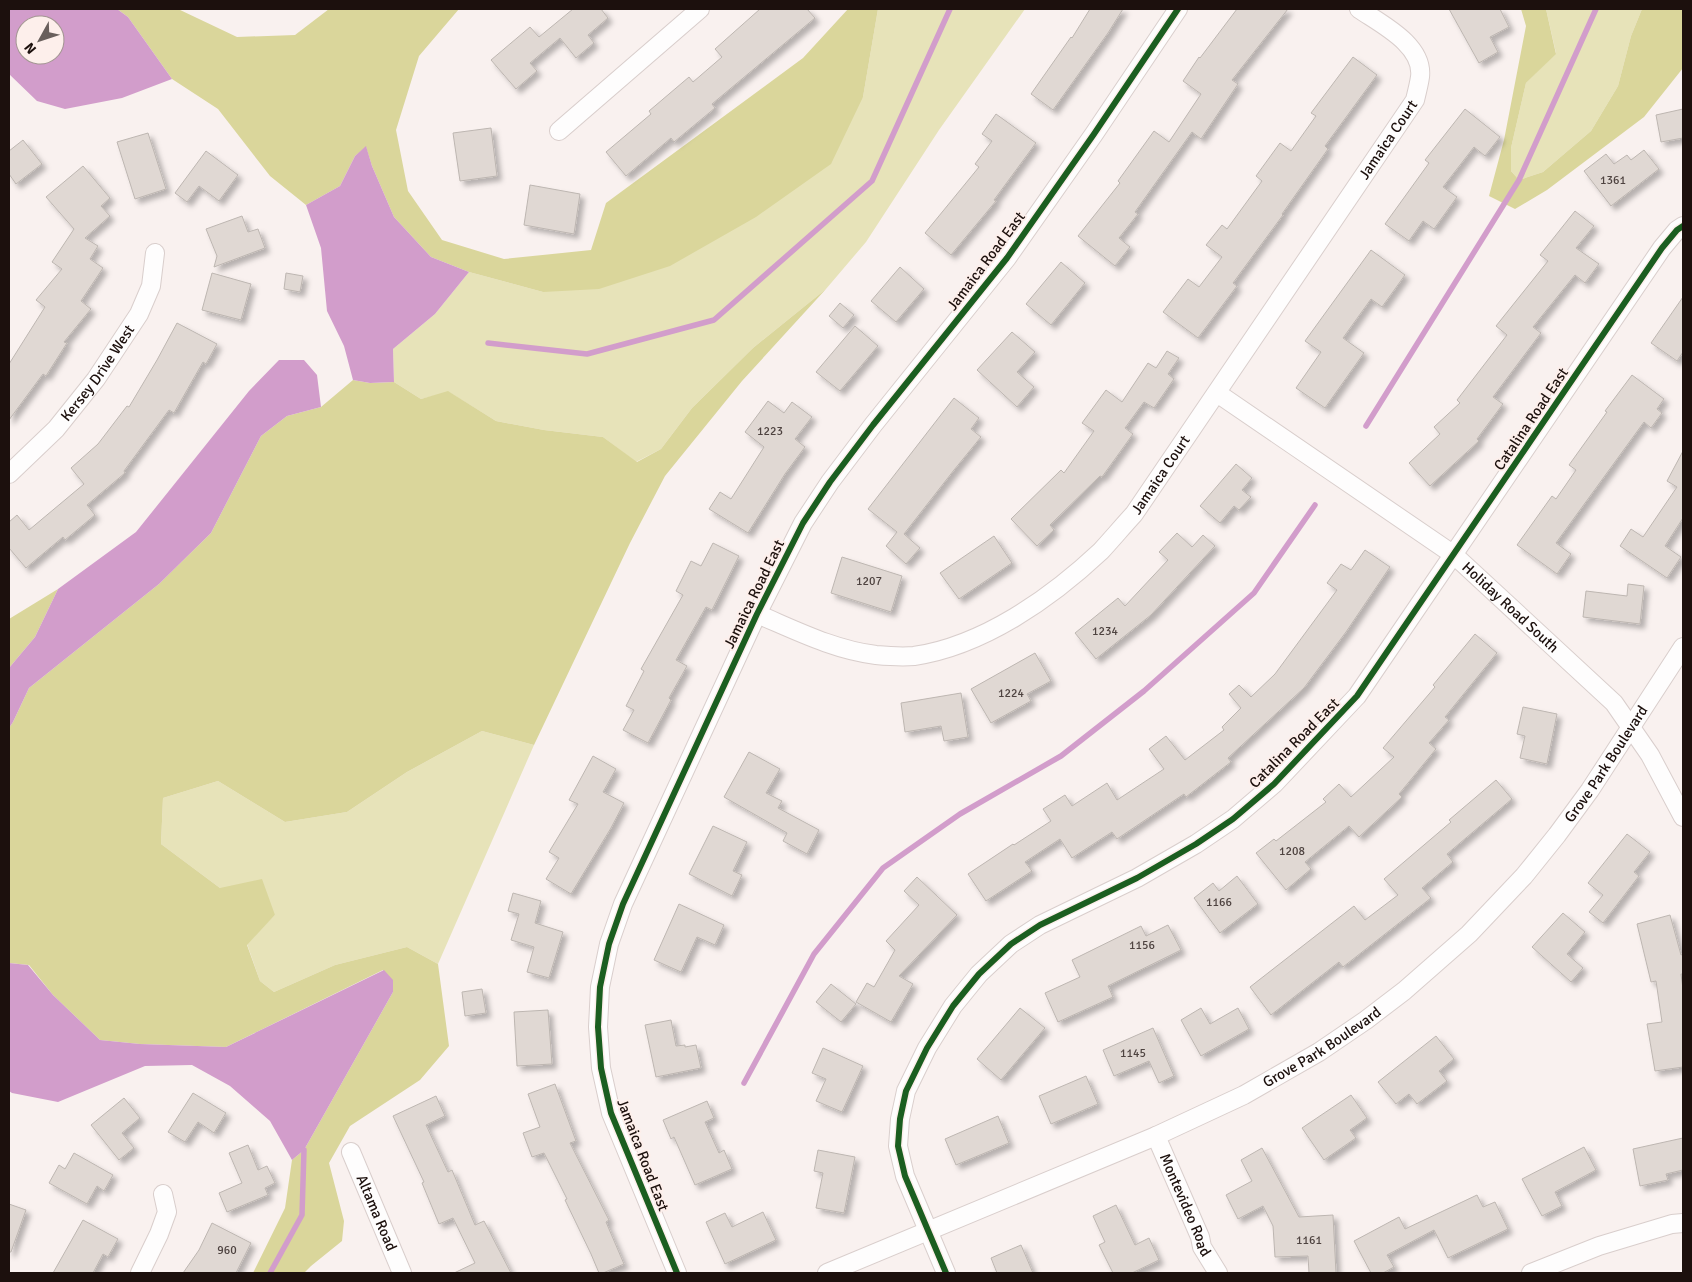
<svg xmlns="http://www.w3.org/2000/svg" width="1692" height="1282" font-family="Signika,sans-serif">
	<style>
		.green { fill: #e7e3b9 }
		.forest { fill: #dad69b }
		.water { fill: #d29dcb; fill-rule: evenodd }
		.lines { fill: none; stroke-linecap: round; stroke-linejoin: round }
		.stream { stroke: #d29dcb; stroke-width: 5.5 }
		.building { fill: #e0d8d3; stroke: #bdb6b1; filter: url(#shadow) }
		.minor-casing { stroke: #d9cecc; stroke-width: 20 }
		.minor { stroke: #fefdfd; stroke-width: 18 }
		.cycleway-casing { stroke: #fdefeb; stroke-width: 9 }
		.cycleway { stroke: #1b5e20; stroke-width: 6 }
		.labels { text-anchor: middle; stroke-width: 4; stroke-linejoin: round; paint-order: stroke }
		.number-label { font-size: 12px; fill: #4e4340 }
		.street-label { font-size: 15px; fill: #1c100d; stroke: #fdefeb }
	</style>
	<defs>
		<filter id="shadow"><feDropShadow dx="4.5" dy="4.5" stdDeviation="2.5" flood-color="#0004"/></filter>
	</defs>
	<rect width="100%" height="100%" fill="#f9f1ef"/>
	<!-- green -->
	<path class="green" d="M878 9H1025L939 130 866 242 826 289 753 348 692 408 661 449 636 462 603 437 544 430 496 421 449 392 421 399 394 382 393 349 435 314 469 272 543 292 863 97Z
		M1546 9H1642L1631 36 1618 86 1591 131 1543 172 1519 180 1511 171V148L1526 83 1556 53Z
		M482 731 534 745 438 964 407 947 335 965 274 992 260 981 247 944 275 915 220 888 161 844 163 798 218 781 285 822 347 812 407 772Z"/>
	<!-- forest -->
	<path class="forest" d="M117 9H178L237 37 295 35 329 9H459L419 56 396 130 408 191 442 240 504 259 591 250 606 203 803 58 848 9H878L863 97 831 164 756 217 670 266 599 289 543 292 469 272 431 257 394 217 372 166 366 147 355 156 340 186 306 205 270 176 218 109 172 79 128 17Z
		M1521 9H1546L1556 54 1526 83 1511 148V171L1519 180 1543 172 1591 131 1618 86 1631 36 1642 9H1683V68L1644 117 1547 190 1515 209 1489 196 1504 140 1526 26Z
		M826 289 742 381 665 476 630 543 534 745 482 731 407 772 347 812 285 822 218 781 163 798 161 844 220 888 262 879 275 915 247 945 260 981 274 992 335 965 407 947 438 964 449 1046 420 1080 350 1126 329 1163 344 1221 342 1241 311 1266 304 1273H253L285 1208 292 1160 304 1150 393 992 383 970 226 1047 140 1044 100 1040 53 995 29 965 9 963V728L13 722 29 688 159 584 211 533 261 436 287 416 321 407 353 380 370 383 394 382 421 399 448 391 496 421 544 430 603 437 637 462 661 449 692 408 753 348Z
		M58 589 35 637 9 668V619Z"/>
	<!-- water -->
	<path class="water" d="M9 9H117L128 17 172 79 122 98 65 109 37 101 9 74ZM25 25H55V55H25Z
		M366 146 372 166 394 217 431 257 469 272 435 314 393 349 394 382 370 383 353 380 344 346 327 311 321 248 306 205 340 186 355 156Z
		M279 360H304L317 375 321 407 287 416 261 436 211 533 159 584 29 688 13 722 9 728V668L35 637 58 589 136 532 249 391Z
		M9 963 28 965 53 995 100 1040 140 1044 226 1047 384 970 393 980V992L304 1150 292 1160 270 1121 230 1086 192 1065 145 1066 58 1102 12 1093 9 1091Z"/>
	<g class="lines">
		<!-- stream -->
		<path class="stream" d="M488 343 587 354 714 320 872 181 950 9
			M1366 426 1519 180 1596 9
			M744 1083 814 954 883 868 960 814 1061 756 1144 691 1254 593 1315 505
			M270 1273 302 1215 304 1150"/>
	</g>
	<!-- building -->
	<path class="building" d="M573 9H601L608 18 588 35 594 43 576 58 560 38 530 63 537 71 516 89 491 60 530 27 539 37Z
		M760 9H807L815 18 712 104 715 108 674 142 671 138 626 176 606 152 651 114 649 111 689 77 693 82 722 57 715 49Z
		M1090 9H1123L1108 33 1053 110 1031 94 1071 37 1072 38Z
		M1237 9H1288L1232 80 1238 84 1201 139 1192 132 1135 212 1138 214 1119 238 1130 247 1115 266 1078 236 1120 183 1118 181 1154 131 1169 142 1201 94 1183 81 1199 57 1200 58Z
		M1449 9H1500L1509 27 1490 37 1498 52 1479 63Z
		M1353 57 1377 75 1325 146 1328 149 1282 214 1283 215 1233 283 1237 286 1198 338 1163 312 1188 279 1199 287 1222 257 1206 245 1222 225 1227 229 1262 181 1256 176 1280 143 1291 151 1316 116 1311 113Z
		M1465 109 1500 137 1485 156 1474 147 1443 187 1457 197 1434 229 1423 221 1409 241 1385 224 1429 163 1425 160Z
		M1683 109V138L1661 142 1656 115Z
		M996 114 1036 143 994 200 996 201 951 255 925 233 979 167 975 164 992 141 982 134Z
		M491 128 497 176 460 181 453 133Z
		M148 133 166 189 135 199 117 142Z
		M23 140 42 164 16 184 9 174V151Z
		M1644 150 1659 169 1611 206 1584 171 1606 154 1614 164 1627 155 1631 160Z
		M206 151 238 175 219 201 199 186 187 202 175 193Z
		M83 166 110 198 101 206 110 216 85 238 98 246 90 259 103 268 81 301 91 309 64 342 67 343 46 376 43 374 9 420V364L45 307 36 300 62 269 52 262 74 229 46 197Z
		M530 185 580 194 574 234 524 225Z
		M1575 211 1594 226 1576 248 1599 264 1585 283 1575 275 1533 327 1541 333 1493 397 1503 404 1477 439 1479 441 1430 486 1409 463 1440 434 1434 427 1460 403 1457 400 1507 335 1496 326 1548 261 1540 255Z
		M242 216 248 232 258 229 265 248 214 267 217 256 206 229Z
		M1371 250 1405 275 1382 307 1371 299 1343 338 1364 353 1325 408 1296 388 1321 352 1305 341Z
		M1061 262 1085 283 1051 325 1026 304Z
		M900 267 924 289 896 322 871 301Z
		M212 273 251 284 241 320 202 310Z
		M286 273 303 276 300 292 284 289Z
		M1683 297V352L1677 361 1651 343Z
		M840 303 854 315 843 328 829 316Z
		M177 323 217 344 206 364 203 362 174 413 169 410 124 471 125 473 87 505 95 515 65 540 63 537 26 568 9 548V522L17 515 29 530 84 484 71 468 98 444 127 406 129 407 157 360Z
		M855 326 878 346 840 391 816 372Z
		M1012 332 1035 352 1017 372 1034 387 1017 407 977 370Z
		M1167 351 1179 358 1168 374 1174 379 1154 408 1144 402 1125 428 1133 434 1102 477 1100 476 1050 525 1054 530 1037 546 1011 519 1061 470 1064 473 1094 431 1082 423 1106 390 1122 402 1148 363 1156 368Z
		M1632 375 1664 399 1657 409 1662 413 1651 428 1644 422 1556 543 1571 554 1557 574 1517 545 1552 496 1556 499 1576 470 1569 465 1607 412 1605 411Z
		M954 398 979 418 971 429 981 437 954 470 904 534 920 548 906 564 886 546 897 532 868 509Z
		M768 401 784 413 792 402 812 417 795 439 805 447 785 474 748 533 709 509 720 492 731 499 764 447 745 432Z
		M1683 451V518L1665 546 1681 557 1667 578 1620 546 1631 529 1643 537 1677 487 1667 481Z
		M1236 464 1252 478 1242 490 1251 497 1239 510 1234 506 1220 523 1200 506Z
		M1177 533 1192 547 1203 535 1215 546 1151 615 1096 659 1075 633 1118 598 1125 606 1168 560 1159 552Z
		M994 536 1012 563 959 599 940 573Z
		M713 543 739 556 712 610 706 607 676 660 687 666 669 698 671 700 648 743 623 730 634 710 626 706 644 671 641 669 683 595 676 591 691 561 701 566Z
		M1365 550 1390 567 1346 632 1304 688 1228 758 1231 762 1186 797 1184 794 1117 839 1112 832 1072 858 1060 839 1025 862 1032 871 986 901 968 874 1013 844 1014 845 1051 821 1043 809 1065 795 1072 806 1107 783 1117 800 1164 769 1149 749 1166 736 1185 760 1224 730 1222 727 1241 708 1229 694 1239 685 1251 697 1275 674 1337 590 1327 583 1341 564 1351 570Z
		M842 557 902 576 891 612 831 593Z
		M1628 584 1644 586 1640 624 1583 617 1586 591 1627 596Z
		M1475 634 1497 653 1445 717 1449 720 1429 743 1436 749 1399 794 1402 797 1359 837 1349 826 1305 862 1311 869 1286 890 1256 853 1274 839 1276 841 1326 802 1323 799 1339 784 1351 797 1394 757 1383 748 1435 687 1433 685Z
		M1035 653 1051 681 1027 694 1031 701 991 723 971 689Z
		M961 693 968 737 944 741 941 726 905 732 901 703Z
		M1523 707 1557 714 1547 764 1520 758 1525 736 1517 734Z
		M749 752 780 769 766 793 782 801 778 808 819 830 807 854 783 841 787 833 724 797Z
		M593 756 616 769 603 792 624 803 611 828 571 894 546 879 559 858 549 852 578 804 569 800Z
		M1496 780 1512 799 1447 854 1453 862 1422 888 1431 898 1343 967 1339 962 1271 1015 1250 987 1354 906 1365 920 1398 895 1384 879 1451 822 1449 820Z
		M713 826 747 842 733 871 742 875 732 896 689 874Z
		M1627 834 1650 852 1634 872 1639 876 1603 923 1589 912 1603 895 1588 883Z
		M1237 876 1258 904 1220 933 1194 898 1213 883 1219 891Z
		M917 877 957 915 899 976 913 984 891 1022 856 1002 867 983 874 987 895 950 886 941 919 905 904 891Z
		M513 893 541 901 535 923 563 932 549 978 527 972 534 947 511 940 519 914 508 911Z
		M679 904 724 925 715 945 697 937 681 972 654 960Z
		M1563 913 1585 932 1567 954 1583 968 1571 982 1532 947Z
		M1670 915 1681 955 1683 954V974H1681L1683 989V1067L1655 1071 1647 1024 1662 1022 1656 981 1651 982 1637 924Z
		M1168 925 1181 950 1108 986 1113 997 1058 1022 1045 993 1080 977 1072 960 1141 926 1146 936Z
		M831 984 856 1004 841 1022 816 1002Z
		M482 989 486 1013 465 1016 462 992Z
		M1020 1008 1045 1028 1001 1080 977 1059Z
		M1201 1008 1210 1024 1238 1008 1249 1029 1201 1056 1181 1020Z
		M548 1010 552 1064 517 1066 514 1012Z
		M671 1020 676 1046 685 1045V1047L696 1045 701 1068 656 1077 645 1025Z
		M1153 1028 1174 1076 1159 1083 1149 1061 1114 1076 1103 1050Z
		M1436 1036 1454 1059 1439 1071 1447 1081 1417 1104 1409 1094 1396 1104 1378 1082Z
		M823 1048 863 1066 842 1112 816 1101 826 1079 812 1073Z
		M1086 1076 1098 1104 1051 1124 1039 1096Z
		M555 1084 576 1141 570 1143 609 1220 606 1222 624 1264 603 1273H599L591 1254 565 1200 567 1199 544 1153 532 1157 523 1133 540 1127 528 1094Z
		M193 1093 226 1113 214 1133 198 1122 185 1142 168 1132Z
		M1351 1095 1367 1118 1350 1130 1356 1138 1324 1160 1302 1128Z
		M436 1096 445 1116 426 1125 448 1172 452 1170 475 1225 484 1221 511 1273H454L475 1263 453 1218 439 1224 422 1183 424 1182 393 1116Z
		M124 1098 140 1118 122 1133 134 1148 119 1160 91 1125Z
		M707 1101 714 1118 705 1122 719 1153 724 1150 732 1169 695 1185 674 1137 671 1139 663 1120Z
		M998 1116 1009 1143 956 1165 945 1139Z
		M1683 1138V1170L1666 1174 1668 1180 1640 1186 1633 1149Z
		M248 1145 258 1170 267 1166 275 1183 265 1188 268 1195 227 1212 219 1193 242 1183 229 1153Z
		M1584 1147 1596 1170 1555 1192 1562 1206 1542 1216 1522 1179Z
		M1262 1148 1299 1217 1333 1215 1336 1273H1309L1308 1256 1275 1257 1273 1226 1263 1206 1238 1219 1226 1195 1252 1181 1241 1160Z
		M818 1150 855 1157 844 1213 816 1208 823 1173 814 1171Z
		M74 1153 113 1175 104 1191 97 1186 87 1204 49 1183 59 1165 65 1169Z
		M1477 1195 1483 1207 1495 1202 1508 1229 1448 1258 1434 1230 1387 1255 1394 1267 1383 1273H1371L1354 1241 1399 1217 1405 1229Z
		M9 1204 26 1210 11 1252H9Z
		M1116 1205 1135 1245 1149 1238 1159 1260 1132 1273H1113L1099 1245 1105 1242 1093 1216Z
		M763 1212 776 1240 725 1264 706 1222 725 1213 732 1227Z
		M83 1220 118 1239 108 1257 103 1254 93 1273H53Z
		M212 1223 251 1243 236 1273H183L199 1250Z
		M1021 1245 1033 1273H997L991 1258Z"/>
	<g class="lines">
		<defs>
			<g id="minor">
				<path d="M559 131 700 9"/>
				<path id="s1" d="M1217 393 1454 555 1614 703 1650 755 1683 817"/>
				<path id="s2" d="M9 474 56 429 96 379 139 314 151 286 155 253"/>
				<path id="s3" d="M757 614C795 630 834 650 876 655 887 656 902 657 914 656 983 646 1051 598 1101 551 1112 539 1123 526 1134 514L1415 100C1417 92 1419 84 1420 77 1424 45 1381 24 1359 9"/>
				<path id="s4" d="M1156 1136 1200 1237 1202 1247 1218 1273"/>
				<path id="s5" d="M351 1152 402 1273"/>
				<path d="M140 1273 159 1234 167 1212 163 1194"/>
				<path d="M677 1273 611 1113 601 1068 598 1027 600 987 609 944 623 904 757 614 803 523 830 482 873 425 1007 258 1094 134 1178 9"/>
				<path id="s6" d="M827 1273 1156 1136 1244 1095 1319 1052 1366 1020 1404 991 1469 934 1524 876 1557 835 1590 790 1683 647"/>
				<path d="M946 1273 905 1176 898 1146 900 1119 906 1091 927 1048 953 1006 979 974 1011 944 1040 925 1137 878 1196 844 1233 819 1274 784 1357 696 1662 248 1677 230 1683 226"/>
				<path d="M1531 1273 1599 1246 1672 1224 1683 1223"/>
			</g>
		</defs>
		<!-- minor casing -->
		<use href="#minor" class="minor-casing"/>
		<!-- minor -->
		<use href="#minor" class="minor"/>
		<defs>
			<path id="cycleway" d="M677 1273 611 1113 601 1068 598 1027 600 987 609 944 623 904 757 614 803 523 830 482 873 425 1007 258 1094 134 1178 9
				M946 1273 905 1176 898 1146 900 1119 906 1091 927 1048 953 1006 979 974 1011 944 1040 925 1137 878 1196 844 1233 819 1274 784 1357 696 1662 248 1677 230 1683 226"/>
		</defs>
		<!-- cycleway casing -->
		<use href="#cycleway" class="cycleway-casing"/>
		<!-- cycleway -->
		<use href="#cycleway" class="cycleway"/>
	</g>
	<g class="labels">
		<!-- number labels -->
		<g class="number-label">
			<text x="1613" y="184">1361</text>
			<text x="770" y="435">1223</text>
			<text x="869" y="585">1207</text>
			<text x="1105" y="635">1234</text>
			<text x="1011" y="697">1224</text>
			<text x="1292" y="855">1208</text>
			<text x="1219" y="906">1166</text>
			<text x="1142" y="949">1156</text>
			<text x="1133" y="1057">1145</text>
			<text x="1309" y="1244">1161</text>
			<text x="227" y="1254">960</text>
		</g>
		<!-- street labels -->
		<g class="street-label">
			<text dy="5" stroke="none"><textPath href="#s3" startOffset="884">Jamaica Court</textPath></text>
			<text transform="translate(986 261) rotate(-53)" y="5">Jamaica Road East</text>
			<text dy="5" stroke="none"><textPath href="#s2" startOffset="135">Kersey Drive West</textPath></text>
			<text transform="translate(1531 419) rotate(-56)" y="5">Catalina Road East</text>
			<text dy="5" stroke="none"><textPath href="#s3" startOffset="479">Jamaica Court</textPath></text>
			<text transform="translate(754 594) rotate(-64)" y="5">Jamaica Road East</text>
			<text dy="5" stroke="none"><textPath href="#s1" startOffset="364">Holiday Road South</textPath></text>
			<text transform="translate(1294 743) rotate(-45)" y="5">Catalina Road East</text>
			<text dy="5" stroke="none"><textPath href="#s6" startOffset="950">Grove Park Boulevard</textPath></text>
			<text dy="5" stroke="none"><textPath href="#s6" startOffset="545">Grove Park Boulevard</textPath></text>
			<text transform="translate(643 1155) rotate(69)" y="5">Jamaica Road East</text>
			<text dy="5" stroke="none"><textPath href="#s4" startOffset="75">Montevideo Road</textPath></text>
			<text dy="5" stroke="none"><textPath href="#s5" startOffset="66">Altama Road</textPath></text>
		</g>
	</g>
	<!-- border -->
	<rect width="1692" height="1282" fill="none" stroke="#1c100d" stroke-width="20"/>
	<!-- north arrow -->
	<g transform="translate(40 40) rotate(230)"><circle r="24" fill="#fdefeb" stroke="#a39692"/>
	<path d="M0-4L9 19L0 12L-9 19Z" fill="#695f5c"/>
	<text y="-8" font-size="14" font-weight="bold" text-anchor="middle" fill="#1c100d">N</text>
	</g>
</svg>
